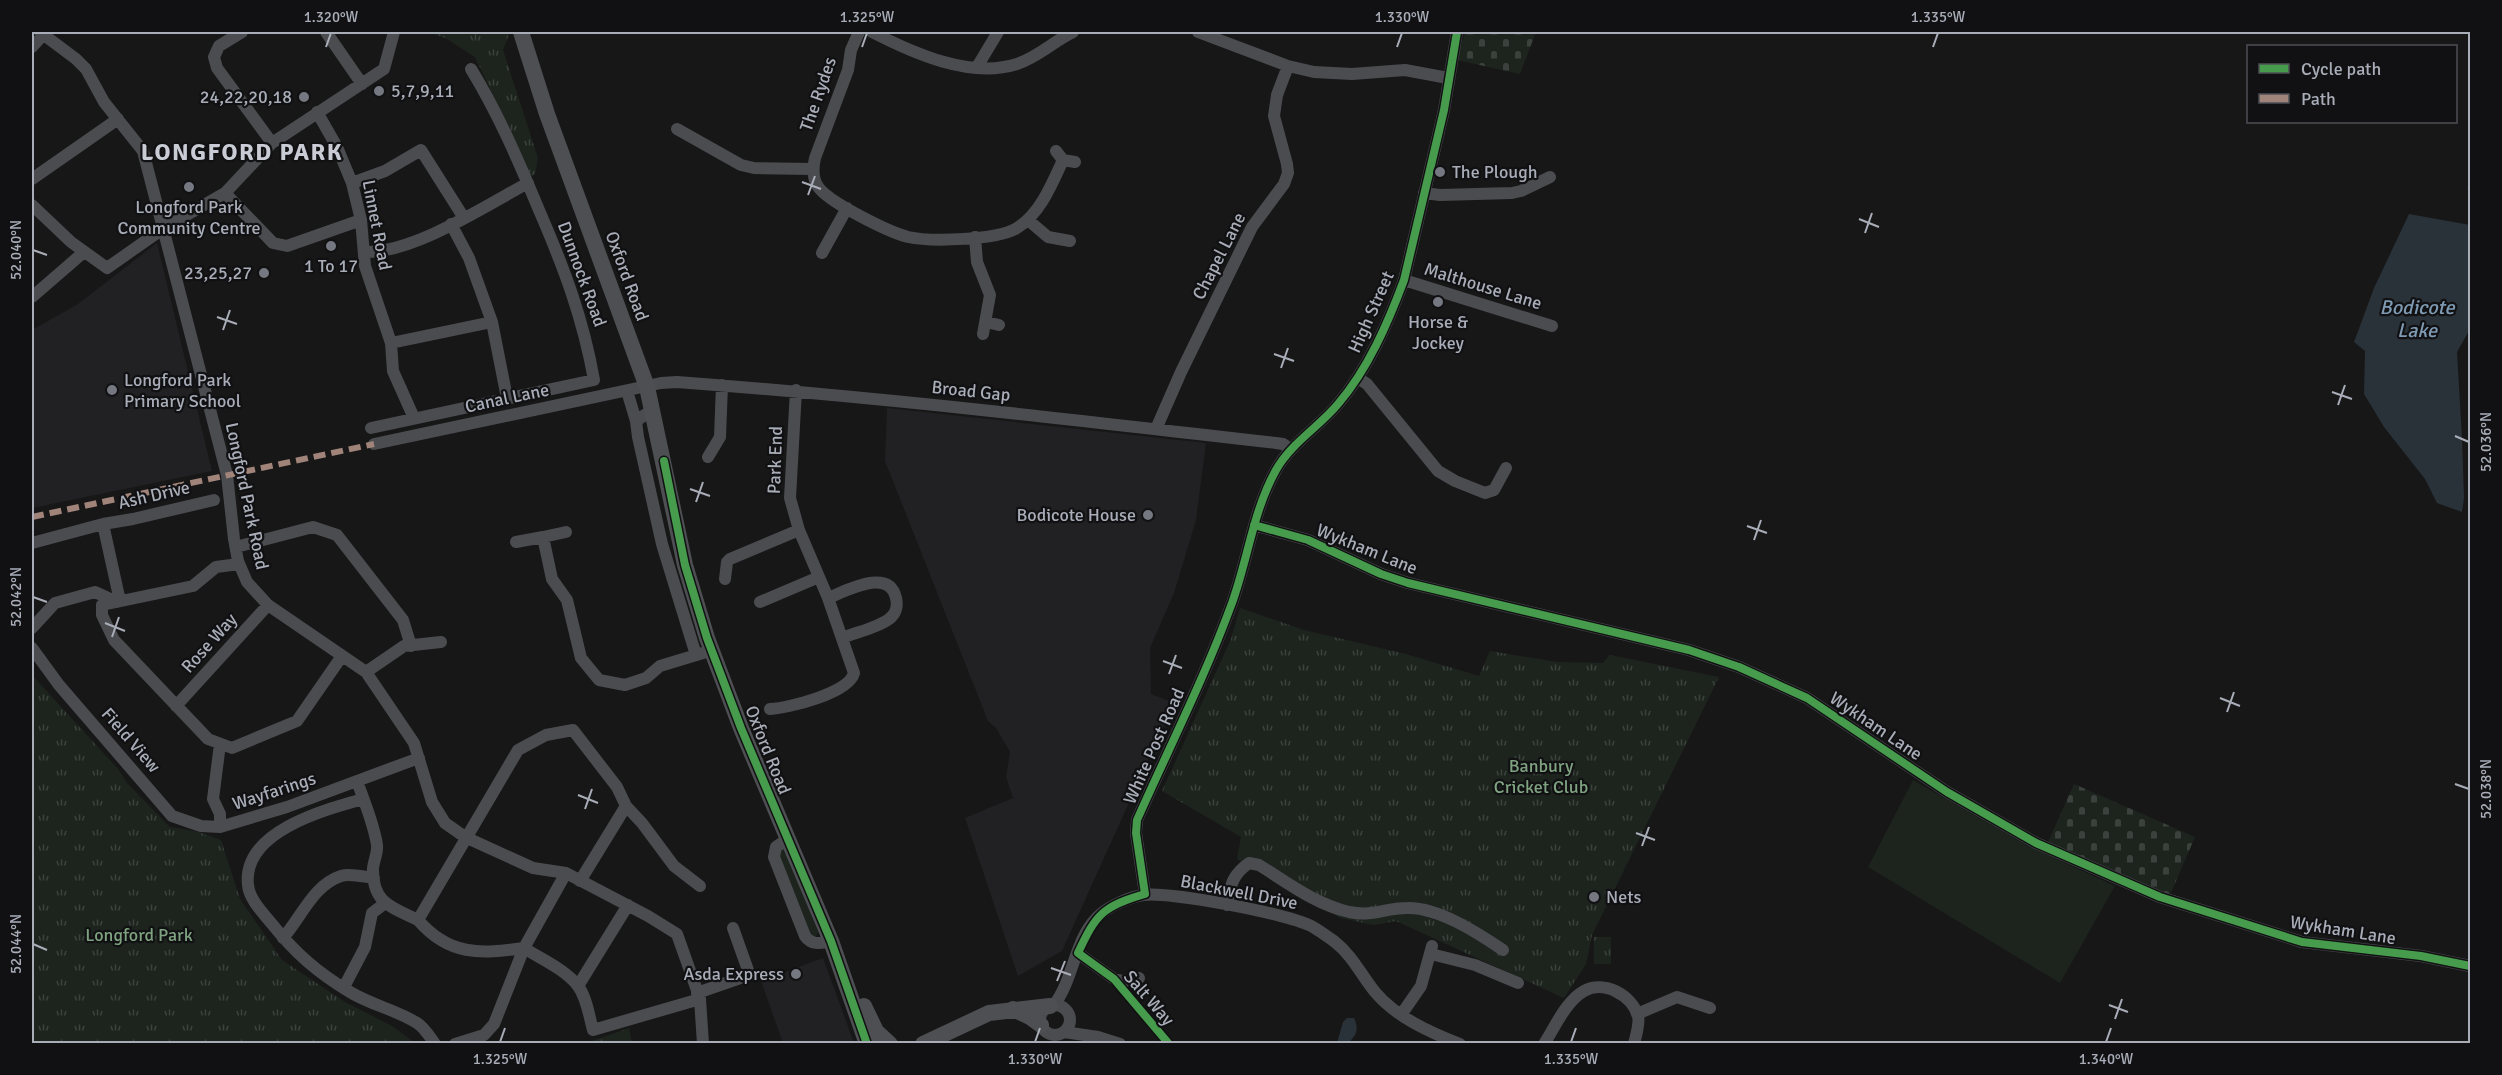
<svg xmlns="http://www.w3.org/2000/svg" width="2502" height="1075" font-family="Signika,sans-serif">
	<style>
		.built { fill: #212123 }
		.green { fill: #1d241e }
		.cemetery { fill: url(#cemetery-stones) }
		.park { fill: url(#park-tufts) }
		.water { fill: #2a3239 }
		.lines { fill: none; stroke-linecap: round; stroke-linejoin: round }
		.stream { stroke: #2a3239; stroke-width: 3 }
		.minor { stroke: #4b4c50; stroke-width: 12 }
		.major { stroke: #4d4f52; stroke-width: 16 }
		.quiet { stroke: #a18479; stroke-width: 6; stroke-dasharray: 12 6; stroke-linecap: butt }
		.cycleway-casing { stroke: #111113; stroke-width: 11 }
		.cycleway { stroke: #469c4c; stroke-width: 8 }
		.ticks { fill: none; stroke: #a8adb8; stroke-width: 2 }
		.poi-dot { fill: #757880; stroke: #111113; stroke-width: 2 }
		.labels { text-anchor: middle; stroke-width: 4.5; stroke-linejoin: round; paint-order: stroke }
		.poi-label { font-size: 18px; fill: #a8adb8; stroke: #111113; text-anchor: start }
		.street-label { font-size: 18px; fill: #a8adb8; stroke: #111113 }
		.park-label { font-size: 18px; fill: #7fa381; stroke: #111113 }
		.water-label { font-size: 20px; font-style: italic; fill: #7f9bb3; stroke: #111113 }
		.district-label { font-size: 24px; font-weight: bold; letter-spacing: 1.5px; fill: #c9ccd4; stroke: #111113 }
		.neatline { fill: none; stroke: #a8adb8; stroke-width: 2 }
		.ticks-label { font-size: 15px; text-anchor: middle; fill: #a8adb8 }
	</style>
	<defs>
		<pattern id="cemetery-stones" width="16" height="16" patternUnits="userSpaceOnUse" patternTransform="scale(1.5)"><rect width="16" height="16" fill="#1d241e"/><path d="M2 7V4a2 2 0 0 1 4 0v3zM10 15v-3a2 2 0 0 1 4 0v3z" fill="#3b413d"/></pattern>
		<pattern id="park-tufts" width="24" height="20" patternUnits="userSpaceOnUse" patternTransform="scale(1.5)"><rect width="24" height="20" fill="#1d241e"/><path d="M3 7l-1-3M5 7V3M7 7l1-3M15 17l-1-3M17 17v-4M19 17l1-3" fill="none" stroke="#3b413d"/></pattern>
	</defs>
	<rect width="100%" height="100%" fill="#171717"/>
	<!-- built -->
	<path class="built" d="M157 243 212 471 32 508V330L78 304Z
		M887 408 1206 443 1196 520 1174 593 1150 648 1151 694 1174 703 1062 951 1018 976 965 818 1013 798 1006 777 1010 752 996 728 988 721 885 461Z
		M823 958 854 1043H783L761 981Z"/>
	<!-- green -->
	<path class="green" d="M1913 780 2028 846 2115 886 2060 983 1868 867Z
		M785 848 818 932 816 937 811 938 780 859 779 849Z"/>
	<!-- cemetery -->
	<path class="cemetery" d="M1465 32H1536L1520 74 1457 60Z
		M2074 784 2195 837 2170 895 2048 842Z"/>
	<!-- park -->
	<path class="park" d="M430 32H510L503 50 538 158 535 174 531 176 475 57 447 39Z
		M1240 608 1304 630 1406 654 1479 676 1490 651 1557 662 1603 663 1610 655 1719 677 1592 935 1586 964 1564 998 1396 921 1374 925 1340 918 1237 859 1241 837 1162 791 1231 639Z
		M32 675 118 769 127 783 170 827 195 831 221 840 240 899 282 960 345 1002 392 1026 415 1043H32Z
		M1594 937H1611V964H1594Z
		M629 1028 632 1043H586Z"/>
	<!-- water -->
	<path class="water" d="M2409 214 2470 225V329L2457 352 2462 438 2464 498 2462 512 2437 503 2425 479 2384 427 2364 394 2365 351 2354 342 2374 288Z
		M1347 1018H1354C1359 1029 1357 1035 1348 1043H1337L1343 1022Z"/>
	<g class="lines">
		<!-- stream -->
		<path class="stream" d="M2469 188 2470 184"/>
		<!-- minor -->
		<path class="minor" d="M40 32 76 59 86 69 104 102 143 151 227 475 234 539 238 561 247 582 268 605 366 672 414 743 432 802 445 823 465 837 533 868 566 873 648 916 677 934 700 999 703 1044
			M242 32 219 46 214 57 217 68 272 143
			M326 32 362 84
			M859 32 851 50 848 70 815 158C813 167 812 176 817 185 825 201 889 232 908 237 931 242 998 240 1017 228 1040 214 1052 184 1063 160L1056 151
			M872 32C913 53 970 79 1017 64 1038 57 1054 41 1073 32
			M1198 32 1288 66 1314 72 1352 74 1405 70 1448 78
			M32 47 43 35
			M977 67 998 32
			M317 112 337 147 352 183 361 220 365 266 391 343 393 371 414 418
			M677 129 741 165 754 168 813 169
			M1063 160 1075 162
			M32 179 118 119
			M352 183 385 171 421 150 464 218
			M225 193 273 243 287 246 361 220
			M1424 193 1440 195 1512 193 1521 191 1550 177
			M32 205 71 242 107 268 164 228 225 193 272 143 384 69 394 32
			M1028 220 1048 237 1070 241
			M451 224 469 258 492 322 507 398
			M975 237 977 262 990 295 983 334
			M365 252C414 253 485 206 528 183
			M822 253 847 208
			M1404 280 1552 326
			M32 297 84 252
			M986 322 999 325
			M391 343 492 322
			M1358 378 1367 384 1438 471 1455 481 1485 493 1494 490 1506 468
			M627 391 636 421
			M652 410 636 421 638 437 662 544 696 655
			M371 428 594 380C583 318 564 268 539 210 519 162 498 113 471 69
			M1156 429 1181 372 1252 227 1284 184 1288 173 1287 164 1274 116 1277 95 1288 66
			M374 444 661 383 677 382C877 397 1077 420 1276 443L1283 444 1290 449
			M708 457 720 437 722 385
			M1254 525 1308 540 1381 574 1408 583 1689 650 1739 667 1807 698 1947 792 2036 843 2160 897 2302 942 2421 956 2470 966
			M543 537 566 532
			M516 542 543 537 552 579 567 600 581 658 599 680 625 685 646 678 660 666 713 650
			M32 543 103 524
			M236 547 313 527 337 535 403 620 411 646
			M239 564 216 567 193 586 102 605V615L114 640 208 739 232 748 297 721 342 656
			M725 579 727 562 730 559 799 530
			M828 598C846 591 889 567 896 598 898 606 896 614 889 619 877 628 857 632 842 638
			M120 601 103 524 133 519 214 500
			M760 602 819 577
			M32 628 55 603 95 592 117 602
			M32 648 59 685 172 816 201 826 220 827
			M366 672 404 646 441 642
			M176 706 268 605
			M770 709C789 708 849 693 854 673L828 598 799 530 790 498 796 390
			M220 744 213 799 220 814V827L287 807 419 758
			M357 781C364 801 374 824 377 845 378 852 374 860 373 868 372 903 391 907 418 920
			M363 799C323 810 242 832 248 885 249 899 263 913 272 924 295 953 318 973 350 992 371 1005 397 1010 417 1023 424 1027 430 1037 435 1044
			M789 838 776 847 774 857 805 936C812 946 821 943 831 941
			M566 873 524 948C541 959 565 969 578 986 587 998 589 1016 593 1030L700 999
			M580 881 626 806
			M1145 894 1136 833 1137 820C1169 748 1205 677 1232 603 1248 559 1253 511 1276 470 1291 443 1319 427 1338 404 1368 369 1388 323 1404 280L1444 110 1457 32
			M1227 905C1231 885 1231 876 1249 863L1259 865C1288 883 1315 904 1349 912 1374 917 1384 908 1407 908 1438 907 1478 933 1503 950
			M283 938C301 918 313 885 341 876 350 873 364 877 374 878
			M1078 953 1114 979 1123 981 1139 978
			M1431 954 1475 965 1518 983
			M578 986 628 905
			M344 987 365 947 372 913 384 904
			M697 993 746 976 749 973 733 928
			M1054 1005C1075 978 1074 935 1102 913 1112 905 1130 897 1143 895 1168 891 1290 914 1313 927 1320 931 1328 937 1335 942 1353 956 1361 975 1375 992 1396 1017 1429 1032 1460 1044
			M1040 1020a15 15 0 1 1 30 0a15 15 0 1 1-30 0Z
			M1637 1014 1677 997 1710 1008
			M1401 1015 1421 986 1432 946
			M1064 1032 1098 1037 1120 1044
			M455 1044 484 1035 494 1024 524 948C480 954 449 956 418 920L518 750 546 735 573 730 617 787 626 806 642 823 674 866 700 886
			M1544 1044C1555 1027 1566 1001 1584 991 1604 980 1632 995 1638 1016 1640 1024 1636 1035 1634 1044"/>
		<!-- major -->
		<path class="major" d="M521 32 547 114 647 387 685 565 707 638 741 728 831 941 867 1044
			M864 1006 876 1031 890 1044
			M1013 1009 1030 1017 1041 1025
			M923 1044 989 1013 1050 1006"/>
		<!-- quiet -->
		<path class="quiet" d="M32 517 374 444"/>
		<defs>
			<path id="cycleway" d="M664 461 685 565 707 638 741 728 831 941 867 1044
				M1254 525 1308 540 1381 574 1408 583 1689 650 1739 667 1807 698 1947 792 2036 843 2160 897 2302 942 2421 956 2470 966
				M1169 1044 1114 979 1078 953C1096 914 1103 906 1145 894L1136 833 1137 820C1169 748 1205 677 1232 603 1248 559 1253 511 1276 470 1291 443 1319 427 1338 404 1368 369 1388 323 1404 280L1444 110 1457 32"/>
		</defs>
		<!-- cycleway casing -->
		<use href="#cycleway" class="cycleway-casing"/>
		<!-- cycleway -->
		<use href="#cycleway" class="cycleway"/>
	</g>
	<!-- ticks -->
	<path class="ticks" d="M326 47 331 33M862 47 867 33M1397 47 1402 33M1933 47 1938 33M802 182 821 189M808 195 815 176M1859 219 1879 227M1865 233 1872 213M33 250 47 255M217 317 237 324M223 330 230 310M1274 354 1294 361M1281 368 1288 348M2332 392 2352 399M2338 405 2345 385M2455 436 2469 442M690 489 710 496M696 502 703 482M1747 526 1767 533M1754 540 1761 520M33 597 47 602M105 623 125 631M112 637 119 617M1163 661 1182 668M1169 674 1176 655M2220 698 2240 706M2227 712 2234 692M2455 784 2469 789M578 795 598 803M585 809 592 789M1636 833 1655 840M1642 846 1649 827M33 944 47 950M1051 968 1071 975M1057 981 1065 961M2109 1005 2128 1012M2115 1019 2122 999M500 1042 505 1028M1035 1042 1040 1028M1571 1042 1576 1028M2106 1042 2111 1028"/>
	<!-- markers -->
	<g class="poi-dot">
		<circle cx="379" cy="91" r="6"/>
		<circle cx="304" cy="97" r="6"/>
		<circle cx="1440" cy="172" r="6"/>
		<circle cx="189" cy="187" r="6"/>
		<circle cx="331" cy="246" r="6"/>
		<circle cx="264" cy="273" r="6"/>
		<circle cx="1438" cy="302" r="6"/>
		<circle cx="112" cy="390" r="6"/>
		<circle cx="1148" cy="515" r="6"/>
		<circle cx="1594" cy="897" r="6"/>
		<circle cx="796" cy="974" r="6"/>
	</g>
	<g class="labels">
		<!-- poi labels -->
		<g class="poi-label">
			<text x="391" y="97">5,7,9,11</text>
			<text x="292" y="103" text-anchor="end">24,22,20,18</text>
			<text x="1452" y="178">The Plough</text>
			<text x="189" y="213" text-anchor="middle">Longford Park<tspan x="189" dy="21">Community Centre</tspan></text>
			<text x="331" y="272" text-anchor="middle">1 To 17</text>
			<text x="252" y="279" text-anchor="end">23,25,27</text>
			<text x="1438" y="328" text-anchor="middle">Horse &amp;<tspan x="1438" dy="21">Jockey</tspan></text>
			<text x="124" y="386">Longford Park<tspan x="124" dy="21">Primary School</tspan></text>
			<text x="1136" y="521" text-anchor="end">Bodicote House</text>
			<text x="1606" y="903">Nets</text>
			<text x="784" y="980" text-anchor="end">Asda Express</text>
		</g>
		<!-- street labels -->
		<g class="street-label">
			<text transform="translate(818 94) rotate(-71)" y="6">The Rydes</text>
			<text transform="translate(377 225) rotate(79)" y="6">Linnet Road</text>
			<text transform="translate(1219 256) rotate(-63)" y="6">Chapel Lane</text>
			<text transform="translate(582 274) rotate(70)" y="6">Dunnock Road</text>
			<text transform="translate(627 276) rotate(70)" y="6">Oxford Road</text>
			<text transform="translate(1483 286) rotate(17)" y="6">Malthouse Lane</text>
			<text transform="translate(1371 312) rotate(-66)" y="6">High Street</text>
			<text transform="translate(971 391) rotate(6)" y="6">Broad Gap</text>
			<text transform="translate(507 398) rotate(-12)" y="6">Canal Lane</text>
			<text transform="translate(775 460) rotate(-88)" y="6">Park End</text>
			<text transform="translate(154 495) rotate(-13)" y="6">Ash Drive</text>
			<text transform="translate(247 496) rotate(78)" y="6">Longford Park Road</text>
			<text transform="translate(1367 549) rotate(22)" y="6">Wykham Lane</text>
			<text transform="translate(209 643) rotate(-48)" y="6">Rose Way</text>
			<text transform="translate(1876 726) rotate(34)" y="6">Wykham Lane</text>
			<text transform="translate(131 740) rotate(49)" y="6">Field View</text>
			<text transform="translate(1154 746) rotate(-66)" y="6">White Post Road</text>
			<text transform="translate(768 750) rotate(68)" y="6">Oxford Road</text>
			<text transform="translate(274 791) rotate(-18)" y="6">Wayfarings</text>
			<text transform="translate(1239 892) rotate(11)" y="6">Blackwell Drive</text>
			<text transform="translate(2343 930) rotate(9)" y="6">Wykham Lane</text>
			<text transform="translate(1149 998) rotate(49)" y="6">Salt Way</text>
		</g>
		<!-- park labels -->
		<g class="park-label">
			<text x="1541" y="772">Banbury<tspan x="1541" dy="21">Cricket Club</tspan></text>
			<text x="139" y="941">Longford Park</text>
		</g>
		<!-- water labels -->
		<g class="water-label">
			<text x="2417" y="314">Bodicote<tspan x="2417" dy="23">Lake</tspan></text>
		</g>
		<!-- district labels -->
		<g class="district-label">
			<text x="242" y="160">LONGFORD PARK</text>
		</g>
	</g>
	<!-- border -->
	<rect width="2502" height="1075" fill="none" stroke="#111113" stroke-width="66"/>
	<!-- legend -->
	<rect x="2247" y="45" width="210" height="78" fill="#111113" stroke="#4d4f55" stroke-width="1.5"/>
	<rect x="2259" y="64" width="30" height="9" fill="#469c4c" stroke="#4d4f55" stroke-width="1.5"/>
	<text x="2301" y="75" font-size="18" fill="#a8adb8">Cycle path</text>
	<rect x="2259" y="94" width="30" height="9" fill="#a18479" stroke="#4d4f55" stroke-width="1.5"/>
	<text x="2301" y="105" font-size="18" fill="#a8adb8">Path</text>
	<rect x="33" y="33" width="2436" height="1009" class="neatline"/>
	<g class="ticks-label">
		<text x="331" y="22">1.320°W</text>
		<text x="867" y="22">1.325°W</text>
		<text x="1402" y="22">1.330°W</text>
		<text x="1938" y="22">1.335°W</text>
		<text transform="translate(16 250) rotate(-90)" y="5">52.040°N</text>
		<text transform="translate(2486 442) rotate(-90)" y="5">52.036°N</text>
		<text transform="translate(16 597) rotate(-90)" y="5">52.042°N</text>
		<text transform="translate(2486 789) rotate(-90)" y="5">52.038°N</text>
		<text transform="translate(16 944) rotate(-90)" y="5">52.044°N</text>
		<text x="500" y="1064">1.325°W</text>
		<text x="1035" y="1064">1.330°W</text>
		<text x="1571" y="1064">1.335°W</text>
		<text x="2106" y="1064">1.340°W</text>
	</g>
</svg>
